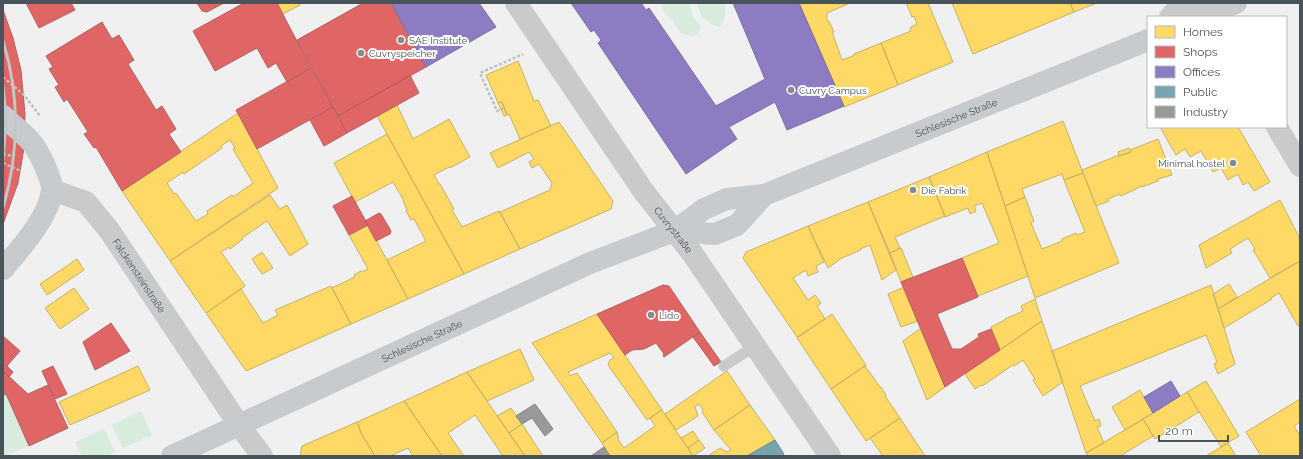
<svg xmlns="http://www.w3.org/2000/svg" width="1303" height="459" font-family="Raleway,sans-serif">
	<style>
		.green { fill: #d7ecdd }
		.homes { fill: #ffd966; stroke: #c8b162; fill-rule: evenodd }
		.shops { fill: #e06666; stroke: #b36162 }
		.offices { fill: #8e7cc3; stroke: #7970a4 }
		.public { fill: #76a5af; stroke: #688d96 }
		.industry { fill: #999; stroke: #818486 }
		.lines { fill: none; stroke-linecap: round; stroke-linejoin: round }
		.path { stroke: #b8c2be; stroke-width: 2.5; stroke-dasharray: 3 2; stroke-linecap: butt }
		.lane { stroke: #c8cacb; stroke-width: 11 }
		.street { stroke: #c8cacb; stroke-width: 22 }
		.secondary { stroke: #c8cbcd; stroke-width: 22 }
		.rail { stroke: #c4c6c6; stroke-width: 3 }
		.poi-dot { fill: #838b8e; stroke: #fff; stroke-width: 1.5 }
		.labels { text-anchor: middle; stroke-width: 4; stroke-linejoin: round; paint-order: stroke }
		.poi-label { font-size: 10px; fill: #49545a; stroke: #fff; text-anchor: start }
		.street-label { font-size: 10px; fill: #49545a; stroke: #fff }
	</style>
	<rect width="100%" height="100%" fill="#f0f0f0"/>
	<!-- green -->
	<path class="green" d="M661 3H689L693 17 701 26 698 34 691 36 680 33 673 21 664 12Z
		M697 3H724C727 12 725 19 720 27 707 24 699 16 697 3Z
		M3 393 7 396 29 446 5 456H3Z
		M141 411 152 435 123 448 112 425Z
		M104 429 115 452 107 456H82L75 442Z"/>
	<!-- homes -->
	<path class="homes" d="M277 3H299L300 5 283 14Z
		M799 3H850L827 13V21H829L834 32H832L842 60 853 56 854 54 881 43 898 85 844 107Z
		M906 3H928L953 62 898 85 881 43 911 31 910 29 911 27 917 24 914 16 912 17Z
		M952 3H975V4L979 3H1070L1074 12 973 54Z
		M1070 3H1097L1074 12Z
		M518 61 534 101 538 100 551 126 520 139 509 114 507 115 502 102 498 103 486 75Z
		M502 102 507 115 504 116 498 103Z
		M397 105 413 139 449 119 470 157 450 168 449 167 434 175 439 184H440L454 209 452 210 462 227 499 211 520 249 464 274 377 116Z
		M238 113 278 188 170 261 122 191ZM230 140 235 148 233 149 253 183 233 197 232 195 207 211 208 214 196 221 176 193 174 194 167 183 183 172 184 174 222 148 221 146Z
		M1063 121 1083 173 1064 180 1062 174 1022 189 1025 197 1005 206 987 152Z
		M559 122 613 201 611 209 520 249 500 212 550 190 552 183 539 164 532 168 529 162 534 159 529 152 498 168 490 153Z
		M1160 127H1238L1270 182 1254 191 1248 182 1243 185 1238 174 1228 180 1221 168 1213 172 1201 151 1190 157 1185 149 1176 155Z
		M387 134 464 274 408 299 387 260 426 241 414 219 411 220 406 211 407 210 403 201H404L393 182 355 202 334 163Z
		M1158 139 1172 175 1158 179V181L1142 187V186L1121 196 1120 194 1108 199 1109 201 1096 206 1082 170 1119 155V156L1131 152 1130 150Z
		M1129 148 1131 152 1119 156 1118 152Z
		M987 152 1028 276 978 296 962 258 999 243 982 203 974 206 976 211 970 214 968 208 945 217 929 177Z
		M1083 173 1119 263 1035 298 1005 206 1025 197 1034 221 1031 223 1042 249 1062 241V239L1076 233 1077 235 1085 232 1064 180Z
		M929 177 945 216 895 237 900 248 890 253 868 202Z
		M270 195 280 209 287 205 308 244 290 256 267 221 242 238 243 239 230 249 229 247 221 252 245 286 206 313 170 261Z
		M1280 200 1300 239V261L1270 278 1253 250 1255 249 1248 238 1230 249 1232 253 1206 268 1199 245Z
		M868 202 896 270 882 280 870 245 860 249 861 250 842 258 828 268 808 226Z
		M368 225 408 299 351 324 332 288 355 277 354 275 361 271 362 272 368 269 349 235Z
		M808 226 824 262 816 266 818 272 808 276 806 270 793 278 808 300 815 295 821 303 817 306 825 319 797 337 743 258 746 252Z
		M901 248 913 277 901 282 890 253Z
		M262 252 273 268 262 274 252 259Z
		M77 259 84 270 47 295 40 284Z
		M1300 261V324L1298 326 1279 293 1271 298 1272 299 1224 328 1218 309Z
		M1229 284 1237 297 1218 309 1213 294Z
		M1211 285 1235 364 1218 374 1214 364 1217 362 1206 335 1080 386 1095 421 1099 419 1101 426 1097 427 1104 443 1086 453 1052 351Z
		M331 286 351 324 246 371 206 313 241 289 263 323 278 315 275 310Z
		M904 287 918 321 901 327 888 294Z
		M74 288 89 309 60 329 45 308Z
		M1035 299 1042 321 1000 350 991 327 1005 320V319L1023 311 1021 306Z
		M597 314 662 410 647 420 608 365 610 360 614 358 610 353 568 372 570 376 577 373 617 432 602 443 532 343Z
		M832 314 866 365 831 389 797 338Z
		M1042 321 1063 382 1043 396 1033 380 1035 379 1023 360 1014 366 1013 365 982 386 981 385 975 389 965 374Z
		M921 328 945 387 927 400 903 341Z
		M520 349 534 380 487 401 467 372Z
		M138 366 150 390 70 425 59 402Z
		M865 366 880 387H881L886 395 885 396 900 418 866 441 831 389Z
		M727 371 750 405 714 430 702 412 703 410 699 404 695 407 698 416 676 430 665 414Z
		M467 372 487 401 525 456H503L475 415 448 433 464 456H442L404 401Z
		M1206 381 1239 436 1221 447 1187 392Z
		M1140 390 1153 413 1125 430 1112 407Z
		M1187 392 1199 412 1155 439 1143 419Z
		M1300 399V422L1294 426 1300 436V456H1261L1246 432Z
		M404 401 442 456H413L408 448 390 456H375L362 435 357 422Z
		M750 405 775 440 747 456H708L720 448 727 452 731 450 714 430Z
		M511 408 522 424 509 433 497 416Z
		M662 410 693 456H610L602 443 617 432 619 441 624 448 655 426 650 418Z
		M900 418 925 456H883L870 438Z
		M1143 419 1153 436 1120 456H1088L1086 453Z
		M357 422 362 435 375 456H300L302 446Z
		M522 424 543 456H525L509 433Z
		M693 431 699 440 688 448 681 438Z
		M699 440 705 448 693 456 688 448Z
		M1228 443 1236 456H1206L1221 447Z"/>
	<!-- shops -->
	<path class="shops" d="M26 3H71L75 10 39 28Z
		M197 3H224L207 12 202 11Z
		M244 3H277L311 68 287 82 276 63 268 68 257 48 215 71 193 31Z
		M363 3H391L426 67 338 116 297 40Z
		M3 10 13 38 21 70 25 114 24 148 18 183 3 224Z
		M102 22 112 39 119 35 134 60 128 64 156 110 162 106 176 129 169 134 181 152 122 191 96 147 94 148 84 134 88 132 67 99 64 102 55 87 59 85 49 69 53 67 46 56Z
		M311 68 333 107 257 149 236 110Z
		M410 75 419 93 347 133 338 116Z
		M333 107 347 133 324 146 310 120Z
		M352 196 368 225 349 235 333 206Z
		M379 213 381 214 391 231 390 234 376 241 365 221Z
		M962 258 978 297 937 314 952 349H961L979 337 978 334 991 329 1000 350 945 387 901 282Z
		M663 285 669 286 700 332 664 357 663 355 664 354 656 343 644 349 632 350 625 355 597 314Z
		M111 323 130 351 95 370 83 342Z
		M700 332 721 362 714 366 693 337Z
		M3 336 20 351 7 366 13 372 9 377 3 371Z
		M53 366 67 394 55 399 42 371Z
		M3 371 28 394 48 385 68 428 29 446 7 396 3 393Z"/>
	<!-- offices -->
	<path class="offices" d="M391 3H479L496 27 426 67Z
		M571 3H641L646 10 649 8 716 106 765 79 733 3H799L844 106 787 130 775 102 729 127 737 139 686 174 598 43 601 40 594 30 591 32Z
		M1171 381 1180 396 1153 413 1144 397Z"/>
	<!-- public -->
	<path class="public" d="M775 440 784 454 781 456H747Z"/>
	<!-- industry -->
	<path class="industry" d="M535 404 553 429 545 436 532 418 522 424 516 416Z
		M604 447 610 456H591Z"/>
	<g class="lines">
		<!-- path -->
		<path class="path" d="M3 77 25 96 40 116
			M504 108 497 111 480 73 523 54
			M3 154 13 156
			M3 163 21 171"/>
		<!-- lane -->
		<path class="lane" d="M724 366 755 346"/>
		<!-- street -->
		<g class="street">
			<path id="s1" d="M516 3 644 192 692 253 830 456"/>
			<path d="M1277 127 1300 166"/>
			<path id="s2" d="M52 190 86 202 109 230 239 425 262 456"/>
		</g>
		<!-- secondary -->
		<g class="secondary">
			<path d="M1170 17C1184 0 1199 7 1216 11"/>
			<path d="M1213 17 1216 11 1236 3"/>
			<path d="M3 116C12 125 24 133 32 143 39 151 53 181 52 191 48 218 21 248 3 269"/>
			<path d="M674 231 715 234 737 225 764 195"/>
			<path id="s3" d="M172 456 590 263 674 231 704 209 727 199 764 195 1148 40"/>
		</g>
		<!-- rail -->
		<path class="rail" d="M3 41C20 96 19 153 3 208
			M3 86 6 119 3 160"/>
	</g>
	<!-- markers -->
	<g class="poi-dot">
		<circle cx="401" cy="40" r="4"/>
		<circle cx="361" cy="53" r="4"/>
		<circle cx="791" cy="90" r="4"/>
		<circle cx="1233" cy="163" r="4"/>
		<circle cx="913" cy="190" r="4"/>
		<circle cx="651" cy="315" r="4"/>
	</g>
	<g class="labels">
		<!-- poi labels -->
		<g class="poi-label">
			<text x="409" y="44">SAE Institute</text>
			<text x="369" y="57">Cuvryspeicher</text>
			<text x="799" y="94">Cuvry Campus</text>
			<text x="1225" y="167" text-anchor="end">Minimal hostel</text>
			<text x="921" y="194">Die Fabrik</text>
			<text x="659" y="319">Lido</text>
		</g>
		<!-- street labels -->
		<g class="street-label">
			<text dy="4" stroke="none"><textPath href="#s3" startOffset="857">Schlesische Straße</textPath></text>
			<text dy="4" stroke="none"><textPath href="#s1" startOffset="276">Cuvrystraße</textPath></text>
			<text dy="4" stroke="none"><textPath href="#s2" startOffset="127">Falckensteinstraße</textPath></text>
			<text dy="4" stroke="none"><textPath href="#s3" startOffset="275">Schlesische Straße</textPath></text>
		</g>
	</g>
	<!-- border -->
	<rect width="1303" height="459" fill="none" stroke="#49545a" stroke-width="8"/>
	<!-- legend -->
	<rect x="1147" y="16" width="140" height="112" fill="#ffffff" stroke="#b6bbbd"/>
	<rect x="1155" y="26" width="20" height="12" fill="#ffd966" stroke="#b6bbbd"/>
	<text x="1183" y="36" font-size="12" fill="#49545a">Homes</text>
	<rect x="1155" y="46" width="20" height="12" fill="#e06666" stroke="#b6bbbd"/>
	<text x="1183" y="56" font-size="12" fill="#49545a">Shops</text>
	<rect x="1155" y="66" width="20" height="12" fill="#8e7cc3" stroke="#b6bbbd"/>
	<text x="1183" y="76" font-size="12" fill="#49545a">Offices</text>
	<rect x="1155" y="86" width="20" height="12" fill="#76a5af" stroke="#b6bbbd"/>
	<text x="1183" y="96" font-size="12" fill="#49545a">Public</text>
	<rect x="1155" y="106" width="20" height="12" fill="#999999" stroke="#b6bbbd"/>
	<text x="1183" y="116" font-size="12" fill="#49545a">Industry</text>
	<!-- scale -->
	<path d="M1159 435v6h69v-6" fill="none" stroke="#49545a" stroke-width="2"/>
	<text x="1165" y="435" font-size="12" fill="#49545a" stroke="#ffffff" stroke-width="3" paint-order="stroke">20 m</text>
</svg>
